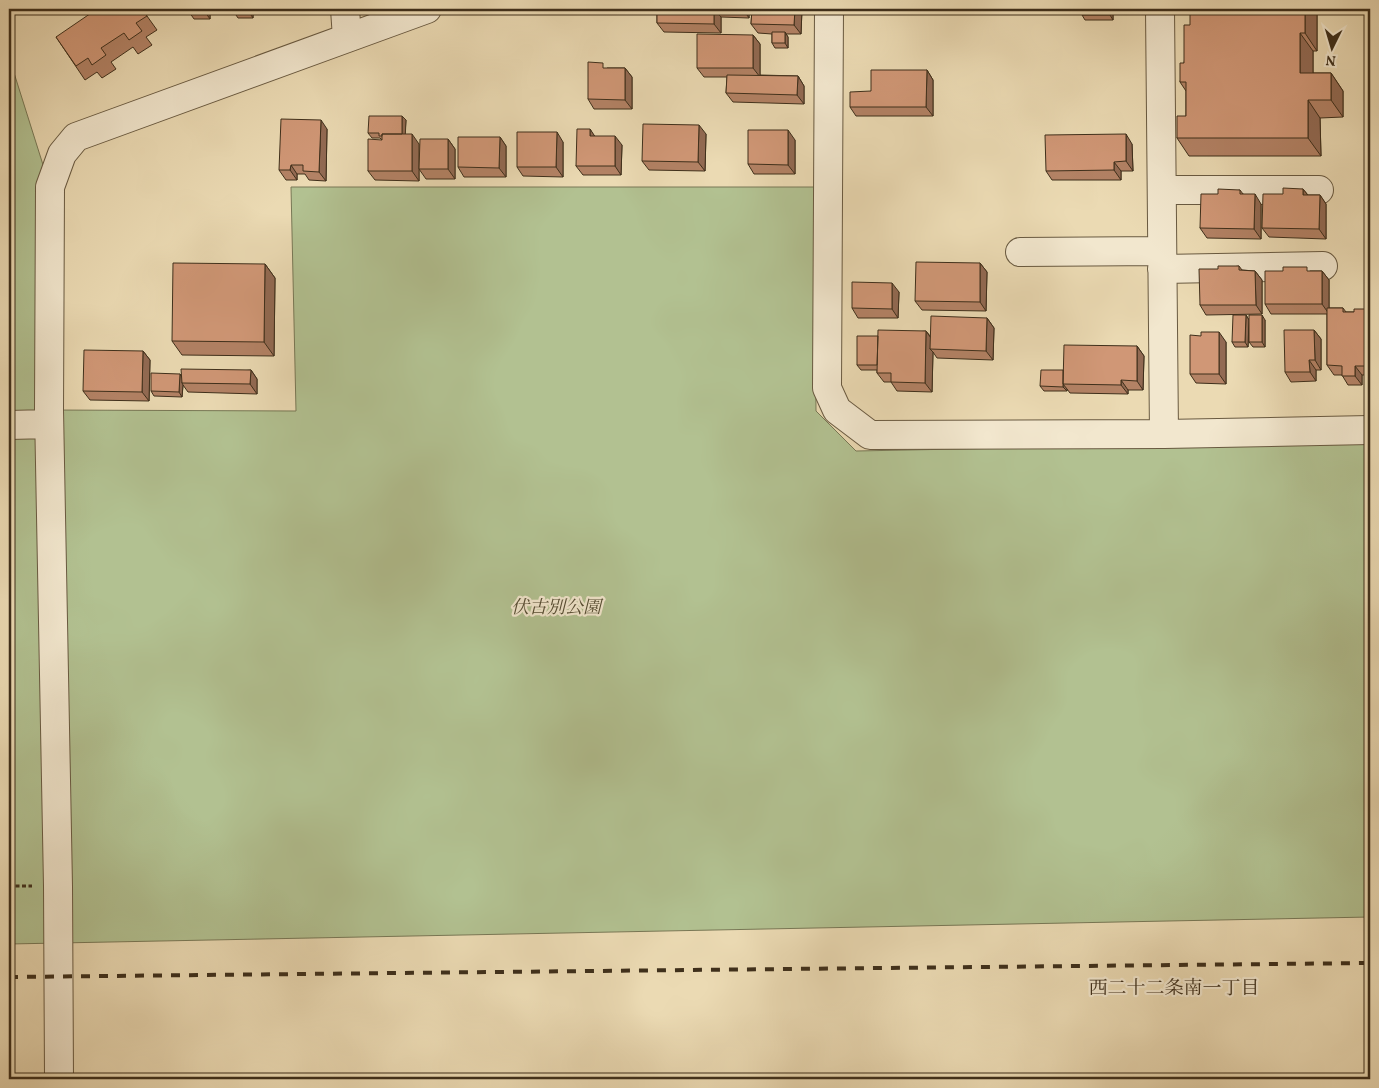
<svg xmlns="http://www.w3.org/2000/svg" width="1379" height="1088" font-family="Vollkorn,'Noto Serif JP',serif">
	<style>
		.green { fill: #b2c191; stroke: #787856 }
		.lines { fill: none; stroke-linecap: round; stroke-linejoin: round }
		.minor-casing { stroke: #695a41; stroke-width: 30 }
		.path { stroke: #3e2f1b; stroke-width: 3; stroke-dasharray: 4 2.5; stroke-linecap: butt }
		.minor { stroke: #f2e7ce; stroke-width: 28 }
		.rail { stroke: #3e2f1b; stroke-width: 4; stroke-dasharray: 9 9; stroke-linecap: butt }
		.wall { fill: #b38265; stroke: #3e2f1b }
		.shaded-wall { fill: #926a53; stroke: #3e2f1b }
		.building { fill: #d09776; stroke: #3e2f1b }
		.labels { text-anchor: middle; stroke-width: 4.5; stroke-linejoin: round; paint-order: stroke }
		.park-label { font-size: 18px; font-style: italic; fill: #554c33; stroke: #f2e7ce }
		.neighbourhood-label { font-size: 19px; fill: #3e2f1b; stroke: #f2e7ce }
	</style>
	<rect width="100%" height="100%" fill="#ebdab3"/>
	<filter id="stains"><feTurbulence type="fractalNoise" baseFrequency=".004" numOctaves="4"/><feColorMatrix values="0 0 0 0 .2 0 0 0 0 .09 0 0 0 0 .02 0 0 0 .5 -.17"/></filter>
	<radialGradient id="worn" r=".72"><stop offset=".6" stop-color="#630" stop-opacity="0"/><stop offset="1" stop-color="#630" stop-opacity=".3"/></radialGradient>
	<!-- green -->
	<path class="green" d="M9 57 50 187 49 410 296 411 291 187H814L816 411 856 451 1370 441V917L9 944Z"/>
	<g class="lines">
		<defs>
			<path id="minor" d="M345 9 347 38
				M829 9 827 388 837 410 870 435 1164 434 1370 430
				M1160 9 1164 434
				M1162 190H1319
				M1020 252 1162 251
				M1162 269 1323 266
				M9 425 49 424
				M59 1079 58 886 49 410 50 187 62 154 76 137 427 9"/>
		</defs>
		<!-- minor casing -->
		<use href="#minor" class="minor-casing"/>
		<!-- path -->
		<path class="path" d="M9 886H32"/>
		<!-- minor -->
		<use href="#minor" class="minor"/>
		<!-- rail -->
		<path class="rail" d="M9 977 1370 963"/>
	</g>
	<!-- wall -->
	<path class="wall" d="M142 9 157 30 146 37 152 45 138 54 133 47 111 62 116 69 102 78 97 72 85 80 56 37Z
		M187 9H210V19H194Z
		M232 9H253V18H238Z
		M270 9H313V12L272 11Z
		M657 9H749V18L721 17V33L664 32 657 23Z
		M752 9H802L801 34H786L788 37V48H775L772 43V34L758 33 751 24Z
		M1113 9V20H1085L1082 15Z
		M1317 9V51H1313V73H1331L1343 91V117L1320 118 1321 156H1189L1177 138 1186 116V91L1180 82 1184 63 1190 25Z
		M753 35 760 44V75L798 76 804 86V104L733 102 726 93 727 77H704L697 68Z
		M607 68H625L632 77V109H594L588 99Z
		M927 70 933 80V116H856L850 107 871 91Z
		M406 120 405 134 419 144V181L375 180 368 171 382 140 380 138H372L368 133Z
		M327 129 326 181 309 180 305 174H297V180H286L279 170Z
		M590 129 594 136 622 145 621 175H583L576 166Z
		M706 134 705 171 649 170 642 161Z
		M500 137 506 146V177H464L458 167Z
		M448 139 455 149V179H426L419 169Z
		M795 140V174H754L748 164Z
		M563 142V177L523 176 517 167Z
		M1132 144 1133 171H1121V180H1052L1046 171Z
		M1303 189 1308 195H1320L1326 204V239L1269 237 1262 228 1283 194Z
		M1240 190 1243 194 1261 204V239L1207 238 1200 228 1218 194Z
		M980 263 987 272 986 311 922 310 915 301Z
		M265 264 275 278 274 356 182 355 172 341Z
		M1239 266 1242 270 1255 271 1262 280V314L1206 315 1200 305 1218 269Z
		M1310 271H1322L1329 280V308H1343L1346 312H1354L1370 309V375H1362V385H1348L1342 375H1334L1327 365V314H1271L1265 304Z
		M899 292 898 318H858L852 308Z
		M1246 315 1249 320 1248 347H1235L1232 342Z
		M987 318 994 328 993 360 937 358 933 352 932 392 897 391 891 382H884L877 373V370H861L857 365 878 336 926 331 931 337Z
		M1265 320V347H1253L1249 342Z
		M1314 330 1321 339V370H1316V381L1291 382 1285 372Z
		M1226 342V384L1196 383 1190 374Z
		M1137 346 1144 356 1143 390H1128V394L1070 393 1067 389V391H1044L1040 386 1064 370Z
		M143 351 150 360 149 401 90 400 83 391Z
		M251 370 257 379V394L188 392 183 385 182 397 154 396 151 391 180 374 181 377Z"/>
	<!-- shaded-wall -->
	<path class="shaded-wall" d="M203 9H210V19Z
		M247 9H253V18Z
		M714 9 721 17V33L714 24Z
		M743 9H749V18Z
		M795 9H802L801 34 794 25Z
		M1110 9H1113V20L1110 15Z
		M1305 9H1317V51L1305 33Z
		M785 32 788 37V48L785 43Z
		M1300 33 1313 51V91L1300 73Z
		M753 35 760 44V77L753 68Z
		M625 68 632 77V109L625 100Z
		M927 70 933 80V116L926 107Z
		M1331 73 1343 91V117L1331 100Z
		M798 76 804 86V104L797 95Z
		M1308 100 1320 118 1321 156 1308 138Z
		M402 116 406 120 405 141 402 137Z
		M321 120 327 129 326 181 319 172Z
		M699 125 706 134 705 171 698 162Z
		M590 129 596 138 590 136Z
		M788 130 795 140V174L788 165Z
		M557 132 563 142V177L556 167Z
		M412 134 419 144V181L412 171Z
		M1126 134 1132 144 1133 171 1126 161Z
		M615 136 622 145 621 175 615 166Z
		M500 137 506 146V177L499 168Z
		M448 139 455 149V179L448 169Z
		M1114 162 1121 171V180L1114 170Z
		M291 165 297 174V180L290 170Z
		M1303 189 1310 198 1303 195Z
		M1255 194 1261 204V239L1254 229Z
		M1320 195 1326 204V239L1319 229Z
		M980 263 987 272 986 311 980 302Z
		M265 264 275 278 274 356 264 342Z
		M1255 271 1262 280V314L1256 305Z
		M1322 271 1329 280V314L1322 304Z
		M892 283 899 292 898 318 892 309Z
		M1246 315 1249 320 1248 347 1245 342Z
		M1262 315 1265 320V347L1262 342Z
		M987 318 994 328 993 360 986 351Z
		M1314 330 1321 339V370L1315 360Z
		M926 331 933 341 930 349 933 352 932 392 925 383Z
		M1219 332 1226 342V384L1219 374Z
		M1137 346 1144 356 1143 390 1137 381Z
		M143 351 150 360 149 401 142 392Z
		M1309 360 1316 370V381L1310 372Z
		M1355 366 1362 375V385L1355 376Z
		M251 370 257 379V394L250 384Z
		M1063 370V384L1067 389V391L1063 387Z
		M180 374 183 379 182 383 183 385 182 397 179 392Z
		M1121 380 1128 390V394L1121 385Z"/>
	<!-- building -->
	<path class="building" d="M97 9H142L147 16 136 23 142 31 129 40 124 33 101 48 106 55 92 65 88 58 76 66 56 37Z
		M657 9H714V24L657 23Z
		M752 9H795L794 25 751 24Z
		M1082 9H1110V15H1082Z
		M1190 9H1305V33H1300V73H1331V100H1308V138H1177V116H1186V82H1180V63H1184V25H1190Z
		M772 32H785V43H772Z
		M697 34 753 35V68H697Z
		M588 62 603 63V68H625V100L588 99Z
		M871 70H927L926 107H850V92L871 91Z
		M727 75 798 76 797 95 726 93Z
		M369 116H402V134H382V136H379V133H368Z
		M281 119 321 120 319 172 303 171V165H291L290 170H279Z
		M643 124 699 125 698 162 642 161Z
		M577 129H590V136H615V166H576Z
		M748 130H788V165L748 164Z
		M517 132H557L556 167H517Z
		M382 134H412V171H368V139L382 140Z
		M1126 134V161L1114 162V170L1046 171 1045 135Z
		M458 137H500L499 168 458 167Z
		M420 139H448V169H419Z
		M1283 188 1303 189V195H1320L1319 229 1262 228 1263 194H1283Z
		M1218 189 1240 190V194H1255L1254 229 1200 228 1201 194H1218Z
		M916 262 980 263V302L915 301Z
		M173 263 265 264 264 342 172 341Z
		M1218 266H1239V270L1255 271 1256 305H1200L1199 269H1218Z
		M1283 267H1307V271H1322V304H1265V271H1283Z
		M852 282 892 283V309L852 308Z
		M1327 308H1343V312H1354V309H1370V366H1355V376H1342V366L1327 365Z
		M1233 315H1246L1245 342H1232Z
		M1249 315H1262V342H1249Z
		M931 316 987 318 986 351 930 349Z
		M878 330 926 331 925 383 891 382V373H877Z
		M1284 330H1314L1315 360H1309L1310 372H1285Z
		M1201 332H1219V374H1190V335L1201 336Z
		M857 336H878L877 365H857Z
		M1064 345 1137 346V381L1121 380V385L1063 384Z
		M84 350 143 351 142 392 83 391Z
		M181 369 251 370 250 384 182 383Z
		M1041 370H1063V387L1040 386Z
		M151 373 180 374 179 392 151 391Z"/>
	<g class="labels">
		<!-- park labels -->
		<g class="park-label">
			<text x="556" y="613">伏古別公園</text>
		</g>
		<!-- neighbourhood labels -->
		<g class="neighbourhood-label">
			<text x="1174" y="994">西二十二条南一丁目</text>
		</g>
	</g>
	<!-- margin -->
	<rect width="1379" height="1088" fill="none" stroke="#ebdab3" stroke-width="30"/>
	<rect x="10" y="10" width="1359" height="1068" fill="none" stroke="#3e2f1b" stroke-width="2.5"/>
	<rect x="15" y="15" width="1349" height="1058" fill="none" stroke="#3e2f1b"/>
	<!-- north arrow -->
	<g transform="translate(1332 48) rotate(185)" stroke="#f2e7ce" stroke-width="4" paint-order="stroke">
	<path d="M0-4L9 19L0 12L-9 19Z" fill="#3e2f1b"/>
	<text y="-8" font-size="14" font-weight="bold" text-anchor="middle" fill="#3e2f1b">N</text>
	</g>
	<rect width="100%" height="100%" filter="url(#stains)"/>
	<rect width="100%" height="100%" fill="url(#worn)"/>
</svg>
